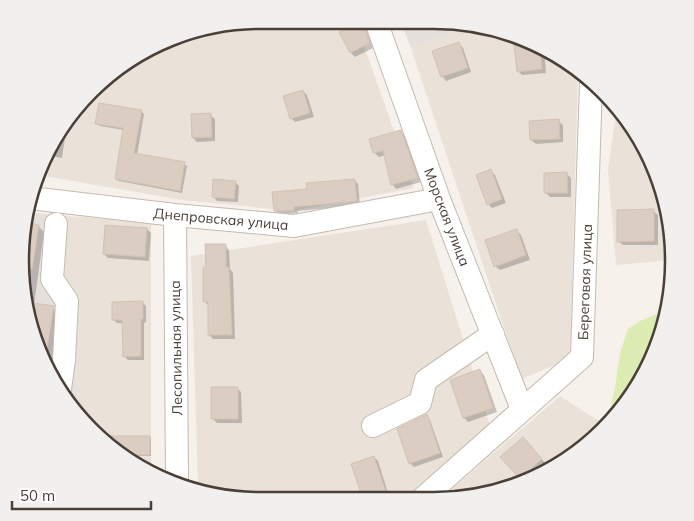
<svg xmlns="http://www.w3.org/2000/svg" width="694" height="521" font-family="Mulish,sans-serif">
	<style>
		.residential { fill: #eae2d9 }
		.industrial { fill: #e6e0dc }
		.green { fill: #dcecb2 }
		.shadow { fill: #0003 }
		.building { fill: #dbcdc2; stroke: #d4c1b2 }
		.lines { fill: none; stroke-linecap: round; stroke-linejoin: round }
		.minor-casing { stroke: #c5baaf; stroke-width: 24 }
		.minor { stroke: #fff; stroke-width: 22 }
		.labels { text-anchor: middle; stroke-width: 4; stroke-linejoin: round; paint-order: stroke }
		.street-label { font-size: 14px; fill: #4b4038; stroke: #fff }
		.rim { fill: none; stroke: #4b4038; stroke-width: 2.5 }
	</style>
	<rect width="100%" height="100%" fill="#f6f1eb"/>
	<!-- residential -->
	<path class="residential" d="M261 20 356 23 414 188 293 211 182 200 38 175 45 154 90 91 140 52 198 28Z
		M470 27 495 28 567 61 578 70 570 359 521 379 411 48Z
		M617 107 624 114 666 199 670 260 616 265 608 169Z
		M67 216 151 222V472L140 469 78 414 74 310 59 275Z
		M426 220 490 426 408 499 244 500 198 486 191 256Z
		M560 396 602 423V426L580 451 526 483 465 499H440Z"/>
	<!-- industrial -->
	<path class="industrial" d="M402 25 470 27 411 48Z
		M25 212 67 216 59 275 74 310 78 414 70 407 33 338 21 277Z"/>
	<!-- green -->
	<path class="green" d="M666 310 642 381 602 426V423L610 410 615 388 620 353 628 329 640 321Z"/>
	<!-- shadow -->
	<path class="shadow" d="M342 23 364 24 373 48 355 57 351 53Z
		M459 44 463 48 471 72 446 81 442 76Z
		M532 45 544 50 546 73 522 75 518 71 516 46Z
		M303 91 307 95 314 117 295 122 291 118Z
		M141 111 144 114 137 155 184 164 187 166 182 193 119 181 116 179 124 130 100 126 97 123Z
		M210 115 215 119V141L197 142 193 138Z
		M558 121 563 125V142L536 144 531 140Z
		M63 129 66 131 62 158 45 155Z
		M400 132 405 136 421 182 396 189 392 184 385 155 379 157 375 153 371 140Z
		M491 171 495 175 506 203 492 208 488 204Z
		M567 174 571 178V197H550L546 193Z
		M354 180 358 184 360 205 298 211V213L279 215 275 210 308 191Z
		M235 182 239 186 238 202 217 201 213 196Z
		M653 211 658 215V245H623L618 241Z
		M24 224 38 226 44 232 34 305 53 308 59 314 50 371 33 338 21 277Z
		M147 229 151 233 149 261 108 258 104 254Z
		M516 230 521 235 530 260 500 270 495 266Z
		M225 245 229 250 230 269 233 273 235 339H213L209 335V306L204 301 207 269Z
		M143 303 146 306V322L144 323V360H128L124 356V323H117L113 319Z
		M480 371 484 375 497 412 468 422 464 418 452 380Z
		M237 388 241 392 242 423H217L213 419Z
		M426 416 430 420 443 457 414 467 410 463Z
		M149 437 151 439V456H126L112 444 111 438Z
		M527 442 546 464 525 482 520 478Z
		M374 457 378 461 389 496 378 500H365Z"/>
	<!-- building -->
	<path class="building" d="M356 23 363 24 370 43 350 53 339 32Z
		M459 42 468 68 441 77 432 51Z
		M529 44 540 48 542 69 517 72 514 45Z
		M303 90 310 113 290 119 283 96Z
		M99 103 142 110 134 153 185 162 180 191 115 179 123 128 95 124Z
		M211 113 212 137 192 138 191 114Z
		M559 119 560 139 530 140 529 121Z
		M401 130 418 178 391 185 383 151 373 153 369 139Z
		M491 169 502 199 487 205 476 175Z
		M567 172 568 193H544V173Z
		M213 179 236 181 234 199 212 197Z
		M355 179 357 201 294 207V210L274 211 272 192 307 189 306 183Z
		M654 209V241L617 242V210Z
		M24 222 39 225 32 270 21 269Z
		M105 225 147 228 145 257 103 254Z
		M517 229 526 255 494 267 485 240Z
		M205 244H226V267H229L232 335H208V302H203V267H206Z
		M143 301V319H141V356L123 357 122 320H112V302Z
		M26 302 54 306 45 361 33 338Z
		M480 369 493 408 463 418 450 380Z
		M211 387H238V419H211Z
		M427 414 440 453 409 464 397 429Z
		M103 436H150V455H125Z
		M523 437 542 459 520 479 500 457Z
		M374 456 386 492 363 499 351 464Z"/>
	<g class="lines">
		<defs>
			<path id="minor" d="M377 24 439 199 522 409
				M30 198 175 215 294 226 439 199
				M175 215 177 480
				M56 224 52 279 67 301 64 360 60 389
				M373 426 420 403 426 380 493 334
				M422 499 582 357 591 83"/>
		</defs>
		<!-- minor casing -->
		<use href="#minor" class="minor-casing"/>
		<!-- minor -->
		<use href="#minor" class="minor"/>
	</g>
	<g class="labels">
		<!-- street labels -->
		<g class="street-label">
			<text transform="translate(447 217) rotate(69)" y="5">Морская улица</text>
			<text transform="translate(221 219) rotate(5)" y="5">Днепровская улица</text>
			<text transform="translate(585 282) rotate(-88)" y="5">Береговая улица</text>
			<text transform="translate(176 348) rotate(-91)" y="5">Лесопильная улица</text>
		</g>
	</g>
	<!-- crop -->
	<path d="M0 0H694V521H0ZM260 29H434A231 231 0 0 1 665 260V261A231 231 0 0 1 434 492H260A231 231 0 0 1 29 261V260A231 231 0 0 1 260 29Z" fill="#f1f0ef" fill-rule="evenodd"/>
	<path class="rim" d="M260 29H434A231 231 0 0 1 665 260V261A231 231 0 0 1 434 492H260A231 231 0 0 1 29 261V260A231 231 0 0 1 260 29Z"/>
	<!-- scale -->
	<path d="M12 501v8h139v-8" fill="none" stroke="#4b4038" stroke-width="2.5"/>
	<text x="20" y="501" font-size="15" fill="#4b4038" stroke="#ffffff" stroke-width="4" paint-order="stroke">50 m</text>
</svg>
